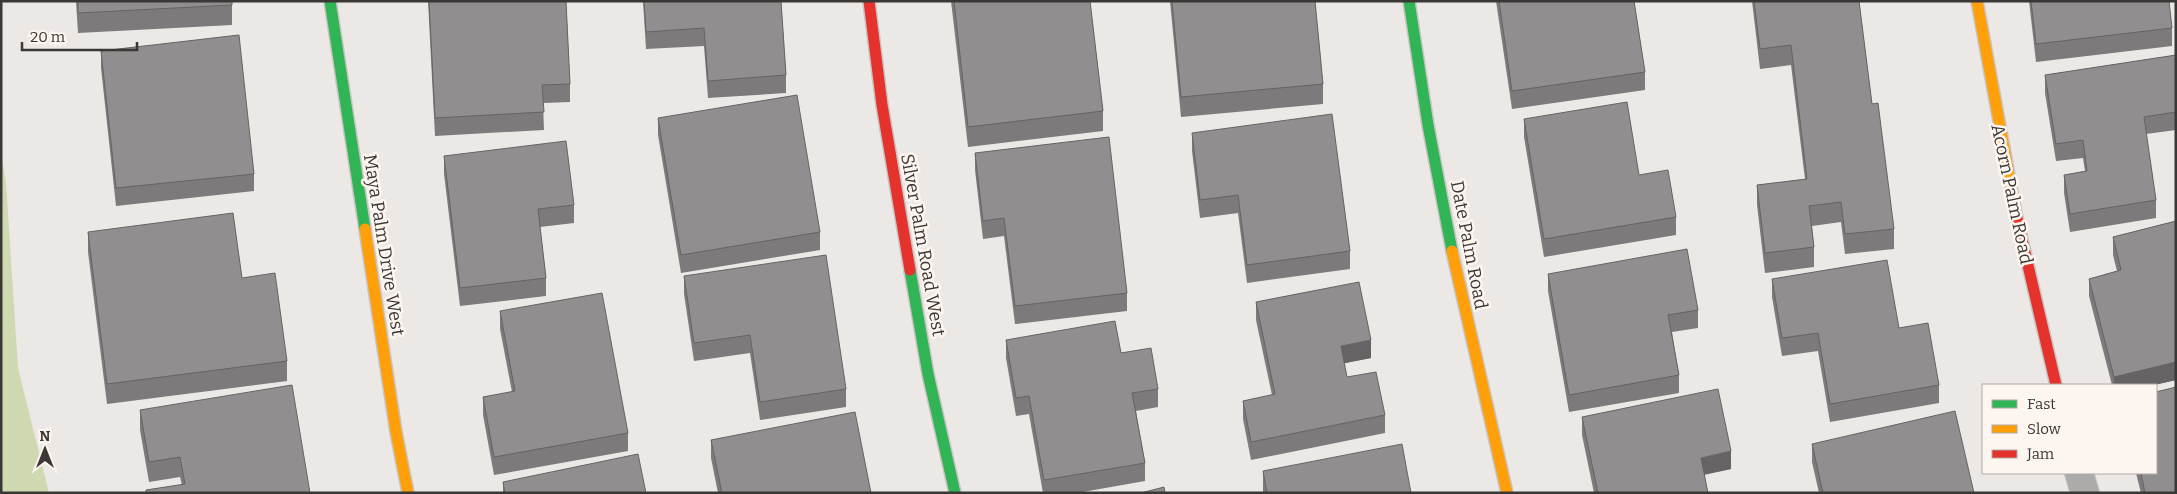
<svg xmlns="http://www.w3.org/2000/svg" width="2177" height="494" font-family="Bitter,serif">
	<style>
		.green { fill: #ced9b1 }
		.lines { fill: none; stroke-linecap: round; stroke-linejoin: round }
		.street-casing { stroke: #c8c5c3; stroke-width: 30 }
		.fast-casing { stroke: #c8c5c3; stroke-width: 14 }
		.slow-casing { stroke: #c8c5c3; stroke-width: 14 }
		.jam-casing { stroke: #c8c5c3; stroke-width: 14 }
		.street { stroke: #acabaa; stroke-width: 28 }
		.fast { stroke: #30b455; stroke-width: 11 }
		.slow { stroke: #ff9f0a; stroke-width: 11 }
		.jam { stroke: #e5322d; stroke-width: 11 }
		.wall { fill: #7c7a7a }
		.shaded-wall { fill: #656363 }
		.building { fill: #908e8e; stroke: #656363 }
		.labels { text-anchor: middle; stroke-width: 5; stroke-linejoin: round; paint-order: stroke }
		.street-label { font-size: 18px; fill: #3b3735; stroke: #fdf5ef }
	</style>
	<rect width="100%" height="100%" fill="#ece8e6"/>
	<!-- green -->
	<path class="green" d="M1 153 6 183 18 368 49 493H1Z"/>
	<g class="lines">
		<defs>
			<path id="street" d="M2079 473 2085 493"/>
			<path id="fast" d="M330 1 365 229
				M1409 1 1428 125 1452 251
				M910 270 928 374 955 493"/>
			<path id="slow" d="M1977 1 2016 214
				M365 229 396 432 408 493
				M1452 251 1507 493"/>
			<path id="jam" d="M869 1 882 105 910 270
				M2016 214 2056 385"/>
		</defs>
		<!-- street casing -->
		<use href="#street" class="street-casing"/>
		<!-- fast casing -->
		<use href="#fast" class="fast-casing"/>
		<!-- slow casing -->
		<use href="#slow" class="slow-casing"/>
		<!-- jam casing -->
		<use href="#jam" class="jam-casing"/>
		<!-- street -->
		<use href="#street" class="street"/>
		<!-- fast -->
		<use href="#fast" class="fast"/>
		<!-- slow -->
		<use href="#slow" class="slow"/>
		<!-- jam -->
		<use href="#jam" class="jam"/>
	</g>
	<!-- wall -->
	<path class="wall" d="M76 1H232V25L78 33Z
		M428 1H566L570 84V102L543 103 544 130 435 136Z
		M643 1H781L786 75V93L708 98 704 46 646 49Z
		M951 1H1090L1103 111V131L968 147Z
		M1170 1H1315L1323 84V104L1181 117Z
		M1496 1H1634L1645 72V90L1512 109Z
		M1752 1H1859L1872 104 1894 229V249L1845 254 1841 222 1812 226 1814 247V267L1765 273 1757 205V185L1805 179 1791 65 1760 69Z
		M2029 1H2169L2172 28V46L2036 62Z
		M101 51 254 174V191L116 206 101 68Z
		M2176 55V130L2146 134 2156 200V218L2070 232 2064 193V175L2085 171 2083 158 2056 161 2045 93V75Z
		M658 118 820 232V250L681 273 658 135Z
		M1524 119 1639 175 1676 217V235L1544 257 1524 137Z
		M1192 133 1350 251V269L1247 283 1238 213 1200 218 1192 151Z
		M975 153 1127 293V311L1015 324 1004 236 983 239 975 170Z
		M444 156 574 205V223L540 227 546 278V296L460 306 444 174Z
		M2176 221V380L2154 385H2112L2089 296V279L2117 271 2113 255V237Z
		M88 232 242 278 287 361V381L107 404 88 252Z
		M1548 274 1698 310V328L1672 332 1679 375V393L1569 412 1548 291Z
		M684 276 846 389V407L760 420 750 353 694 361 684 294Z
		M1772 279 1899 328 1939 385V403L1830 422 1818 351 1782 356 1772 297Z
		M1256 302 1371 358 1344 363 1347 377 1385 415V433L1251 460 1243 419V401L1272 395 1256 320Z
		M500 311 628 433V451L494 475 483 415V397L512 392 500 329Z
		M1006 340 1121 353 1158 389V407L1136 411 1145 463V481L1077 493H1043L1029 414 1016 416 1006 358Z
		M140 410 310 493H146V490L182 485 180 477 149 482 140 430Z
		M1582 417 1731 469 1704 475 1708 493H1594L1582 435Z
		M711 440 871 493H718L711 458Z
		M1812 444 1974 493H1819L1812 462Z
		M1263 471 1411 493H1263Z
		M2136 473H2156L2176 493H2141Z
		M503 482 646 493H503Z"/>
	<!-- shaded-wall -->
	<path class="shaded-wall" d="M1371 340V358L1341 364V346Z
		M2176 362V380L2154 385H2114V377Z
		M1731 451V469L1701 475V458Z"/>
	<!-- building -->
	<path class="building" d="M78 1H232V5L78 13Z
		M429 1H566L570 84 542 85 544 112 435 118Z
		M644 1H781L786 75 708 81 704 28 646 32Z
		M954 1H1090L1103 111 968 127Z
		M1172 1H1315L1323 84 1181 97Z
		M1499 1H1634L1645 72 1512 91Z
		M1754 1H1859L1872 104 1878 103 1894 229 1845 234 1841 202 1809 206 1814 247 1765 253 1757 185 1807 179 1791 45 1760 49Z
		M2031 1H2169L2172 28 2036 44Z
		M239 35 254 174 116 188 101 51Z
		M2176 55V112L2144 117 2156 200 2070 214 2064 175 2087 171 2083 140 2056 144 2045 75Z
		M797 95 820 232 681 255 658 118Z
		M1627 102 1639 175 1668 170 1676 217 1544 239 1524 119Z
		M1332 114 1350 251 1247 265 1238 195 1200 200 1192 133Z
		M1109 137 1127 293 1015 306 1004 218 983 221 975 153Z
		M566 141 574 205 538 209 546 278 460 288 444 156Z
		M233 213 242 278 275 273 287 361 107 384 88 232Z
		M2176 221V362L2114 377 2089 279 2121 270 2113 237Z
		M1687 249 1698 310 1668 315 1679 375 1569 395 1548 274Z
		M826 255 846 389 760 402 750 335 694 343 684 276Z
		M1887 260 1899 328 1928 323 1939 385 1830 404 1818 333 1782 338 1772 279Z
		M1359 282 1371 340 1341 346 1347 377 1376 372 1385 415 1251 442 1243 401 1275 394 1256 302Z
		M602 293 628 433 494 457 483 397 515 391 500 311Z
		M1115 321 1121 353 1151 348 1158 389 1132 393 1145 463 1044 480 1029 396 1016 398 1006 340Z
		M292 385 310 493H146V490L185 484 180 457 149 462 140 410Z
		M2176 387V493H2145L2141 473H2156V392Z
		M1718 389 1731 451 1701 458 1708 493H1598L1582 417Z
		M1955 411 1974 493H1823L1812 444Z
		M855 412 871 493H722L711 440Z
		M1402 444 1411 493H1267L1263 471Z
		M638 454 646 493H505L503 482Z
		M1164 487 1165 493H1141Z"/>
	<g class="labels">
		<!-- street labels -->
		<g class="street-label">
			<text transform="translate(2012 194) rotate(78)" y="6">Acorn Palm Road</text>
			<text transform="translate(384 245) rotate(81)" y="6">Maya Palm Drive West</text>
			<text transform="translate(923 245) rotate(80)" y="6">Silver Palm Road West</text>
			<text transform="translate(1469 245) rotate(79)" y="6">Date Palm Road</text>
		</g>
	</g>
	<!-- border -->
	<rect width="2177" height="494" fill="none" stroke="#3b3735" stroke-width="5"/>
	<!-- legend -->
	<rect x="1982" y="384" width="175" height="90" fill="#fdf5ef" stroke="#afa9a5"/>
	<rect x="1992" y="400" width="25" height="8" fill="#30b455" stroke="#afa9a5"/>
	<text x="2027" y="409" font-size="15" fill="#3b3735">Fast</text>
	<rect x="1992" y="425" width="25" height="8" fill="#ff9f0a" stroke="#afa9a5"/>
	<text x="2027" y="434" font-size="15" fill="#3b3735">Slow</text>
	<rect x="1992" y="450" width="25" height="8" fill="#e5322d" stroke="#afa9a5"/>
	<text x="2027" y="459" font-size="15" fill="#3b3735">Jam</text>
	<!-- north arrow -->
	<g transform="translate(45 449)" stroke="#fdf5ef" stroke-width="4" paint-order="stroke">
	<path d="M0-4L9 19L0 12L-9 19Z" fill="#3b3735"/>
	<text y="-8" font-size="14" font-weight="bold" text-anchor="middle" fill="#3b3735">N</text>
	</g>
	<!-- scale -->
	<path d="M22 42v8h115v-8" fill="none" stroke="#3b3735" stroke-width="2.5"/>
	<text x="30" y="42" font-size="15" fill="#3b3735" stroke="#fdf5ef" stroke-width="4" paint-order="stroke">20 m</text>
</svg>
